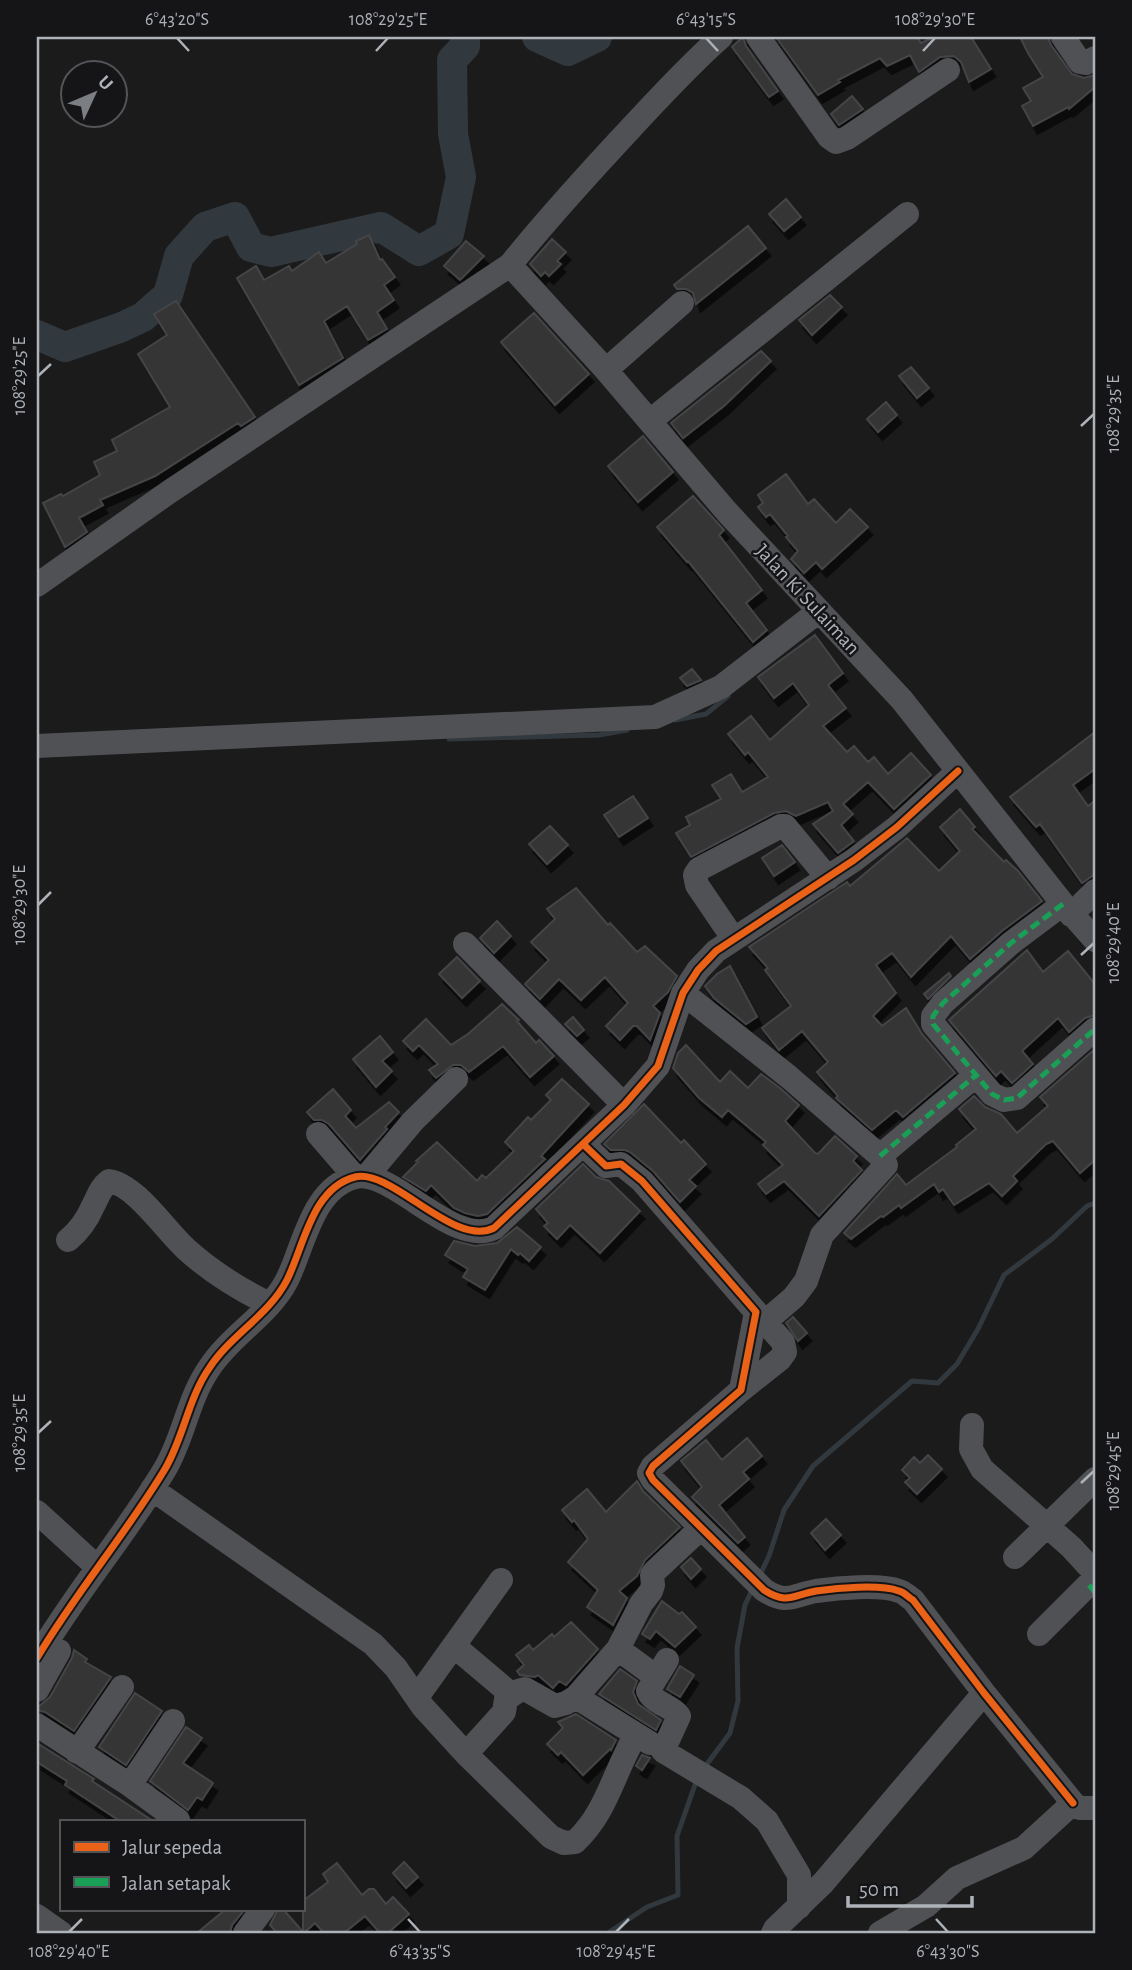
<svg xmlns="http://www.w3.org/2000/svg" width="1132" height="1970" font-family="'Alegreya Sans',sans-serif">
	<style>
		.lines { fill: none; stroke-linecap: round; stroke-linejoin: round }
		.stream { stroke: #32393e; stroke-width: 5 }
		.river { stroke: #32393e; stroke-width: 30 }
		.building { fill: #353536; stroke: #444547; stroke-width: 2; filter: url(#shadow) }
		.minor { stroke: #505154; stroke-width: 24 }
		.quiet { stroke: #1a9f57; stroke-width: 5; stroke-dasharray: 10 5; stroke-linecap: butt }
		.cycleway-casing { stroke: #151517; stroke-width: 11 }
		.cycleway { stroke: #ea6118; stroke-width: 7 }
		.ticks { fill: none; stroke: #aeb3ba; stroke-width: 2.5 }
		.labels { text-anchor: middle; stroke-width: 5; stroke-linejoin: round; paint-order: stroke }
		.street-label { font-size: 21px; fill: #aeb3ba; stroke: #151517 }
		.neatline { fill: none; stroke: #aeb3ba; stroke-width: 2.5 }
		.ticks-label { font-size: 18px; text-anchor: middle; fill: #aeb3ba }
	</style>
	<defs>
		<filter id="shadow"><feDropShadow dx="4.5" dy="8" stdDeviation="0" flood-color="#0009"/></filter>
	</defs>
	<rect width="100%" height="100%" fill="#1b1b1b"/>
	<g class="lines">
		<!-- stream -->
		<path class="stream" d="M675 720 706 714 728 696
			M449 739 599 735 627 730
			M760 1575 769 1556 784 1510 813 1466 912 1381 938 1383 957 1364 978 1329 1004 1275 1052 1239 1087 1206 1095 1203
			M704 1768 730 1733 738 1701 737 1648 745 1605 752 1590
			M608 1933 647 1907 678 1895 677 1836 697 1779"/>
		<!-- river -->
		<path class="river" d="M537 37 568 51 597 37
			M37 335 65 347 122 327 143 317 168 295 179 256 205 227 235 217 251 247 271 252 381 227 419 251 449 234 461 177 453 134 452 60 465 46V37"/>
	</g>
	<!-- building -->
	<path class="building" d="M743 37 746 46 778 91 769 97 732 47Z
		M776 37H917L921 43 934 37H971L991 69 969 82 961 62 954 56 940 57 919 72 910 55 887 66 880 58 838 80 840 82 818 95Z
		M1020 37H1048L1051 45 1072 74 1084 78 1095 75V87L1069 109 1068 107 1033 126 1022 106 1031 101 1023 88 1043 77 1028 53Z
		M852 96 863 109 839 125 831 114Z
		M786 199 801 217 784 231 769 214Z
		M748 226 766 248 696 304 693 293 686 289H677L674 285Z
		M369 235 380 260 382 259 395 277 384 285 394 300 377 312 387 329 368 340 347 306 324 321 343 358 299 385 237 278 256 266 264 280 289 266 292 271 319 252 326 263 357 244 356 241Z
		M552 239 566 252 557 261 561 264 549 276 545 272 541 276 530 264Z
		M466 241 484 256 460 280 444 266Z
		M830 295 842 307 812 335 799 320Z
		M176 301 255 417 241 426 238 423 155 476 100 500 103 505 79 518 87 532 65 547 43 503 61 494 63 496 100 475 94 462 117 451 112 440 170 407 138 354 167 335 154 314Z
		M534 313 589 374 555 405 501 342Z
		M761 351 771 361 724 406 683 438 671 423Z
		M911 367 929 388 917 398 899 376Z
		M886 402 897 415 878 432 867 419Z
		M643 436 673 472 638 502 608 466Z
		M786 474 808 504 814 499 836 523 850 509 868 527 822 569 816 562 804 573 791 559 798 551 786 537 788 536 770 514 766 517 758 507 763 503 758 495Z
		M693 496 724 530 719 535 762 590 746 603 767 630 753 642 688 561 687 562 657 527Z
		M815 635 843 673 828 685 846 708 823 726 847 752 854 746 868 762 874 757 888 774 911 753 931 775 894 809 868 782 843 804 853 814 841 825 854 841 838 853 813 824 833 811 828 802 796 816 786 811 774 813 691 857 676 833 690 825 686 817 721 799 712 785 731 774 742 792 768 777 748 752 745 755 728 734 751 716 770 740 809 705 793 683 774 698 758 677Z
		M692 669 701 680 687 686 680 678Z
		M1095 732V769L1073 785 1088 806 1095 801V874L1082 883 1040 824 1036 827 1010 797Z
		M633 796 648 818 619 837 604 815Z
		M960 809 975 827 972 829 1004 862 1006 860 1018 871 1042 901 1002 931 970 959 951 936 911 977 892 953 876 965 896 993 873 1016 882 1026 906 1008 922 1034 955 1073 903 1117 896 1110 872 1130 836 1098 838 1096 817 1072 828 1062 802 1031 779 1050 762 1028 791 1006 765 970 768 968 749 947 847 882 850 886 907 838 939 871 960 851 940 827Z
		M550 826 568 845 547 864 529 844Z
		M782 845 795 862 774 876 762 858Z
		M576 888 608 925 610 923 637 952 645 946 677 976 668 992 653 1006 660 1013 650 1040 637 1026H633L620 1040 606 1026 628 1003 605 977 581 1000 559 979 540 999 525 984 549 960 531 942 555 919 547 909Z
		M497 921 511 936 494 953 480 938Z
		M1027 950 1043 972 1068 951 1095 984V1015L1085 1018 1069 1032 1058 1018 1022 1051 1033 1064 1012 1083 1001 1071 996 1076 949 1020Z
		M457 957 480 981 462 998 439 974Z
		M730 966 757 1017 746 1024 714 998 705 986 717 974Z
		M949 973 951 976 928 999 924 994Z
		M502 1004 519 1020 517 1021 536 1043 539 1040 554 1056 530 1077 503 1046 469 1072 461 1065H453L436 1078 429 1070 438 1064 419 1045 413 1051 403 1041 426 1019 451 1045 468 1034Z
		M573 1017 584 1030 577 1036 565 1024Z
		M380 1036 393 1052 382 1061 392 1071 376 1087 353 1059Z
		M686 1045 720 1082 730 1071 748 1088 761 1074 780 1088 799 1105 785 1121 815 1153 818 1154 835 1136 857 1156 853 1161 862 1170 819 1216 784 1181 766 1194 758 1184 783 1165 763 1145 766 1142 728 1110 722 1117 699 1098 673 1068 678 1053Z
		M1095 1049V1160L1080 1173 1053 1141 1046 1144 1013 1176 1017 1181 1002 1196 989 1183 954 1205 943 1189 939 1192 934 1184 901 1208 899 1205 883 1217 881 1216 851 1239 844 1233 897 1174 906 1185 957 1147 956 1145 976 1129 959 1109 974 1096 985 1107 1001 1114 1017 1133 1048 1106 1040 1097Z
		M562 1079 589 1104 541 1156 545 1159 487 1214 478 1216 465 1213 454 1208 431 1185 426 1191 403 1177 418 1162 416 1161 437 1142 477 1181 482 1175 486 1178 514 1151 505 1142 528 1117 531 1120 551 1100 546 1095Z
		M333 1089 351 1110 345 1116 356 1128 389 1102 399 1112 385 1127 387 1129 360 1160 329 1124 322 1120H314L307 1112Z
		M644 1104 681 1143 684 1140 706 1164 689 1180 696 1186 680 1202 653 1171 630 1152 625 1150H611L604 1144Z
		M583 1164 596 1177 609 1181 640 1211 600 1253 570 1225 557 1239 544 1226 548 1223 536 1209Z
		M517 1227 541 1247 529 1261 520 1253 518 1255 511 1249 485 1290 463 1277 468 1269 445 1255 454 1241 475 1246 497 1243Z
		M793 1317 807 1333 798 1341 786 1323Z
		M747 1438 762 1456 743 1472 749 1479 719 1505 745 1537 738 1543 692 1497 702 1487 681 1461 706 1440 722 1460Z
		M928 1455 942 1469 917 1494 905 1482 910 1478 902 1470 914 1457 920 1463Z
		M637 1481 643 1491 680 1527 645 1560 637 1576 619 1591 627 1598 613 1625 587 1607 598 1590 568 1562 588 1539 574 1520 572 1522 562 1510 587 1489 606 1512Z
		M826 1519 841 1535 825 1550 811 1533Z
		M691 1558 701 1569 691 1579 681 1567Z
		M662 1601 679 1614 682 1612 696 1627 675 1647 656 1631 650 1639 642 1634Z
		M571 1622 598 1649 566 1685 559 1681 553 1688 538 1675 535 1677 520 1675 517 1671 524 1665 516 1655 529 1645 533 1650 552 1634 554 1637Z
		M74 1650 87 1659 85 1662 111 1677 74 1731 45 1712 37 1710V1708L50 1697 72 1658Z
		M680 1666 694 1675 680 1697 667 1689Z
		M620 1669 637 1681 633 1692 638 1704 661 1720 656 1730 599 1694Z
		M135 1693 162 1711 126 1765 99 1747Z
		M576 1714 616 1740 611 1750 610 1749 583 1775 561 1752 558 1755 547 1744 563 1728 558 1722Z
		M186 1727 202 1738 183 1763 213 1783 202 1800 197 1797 188 1810 150 1781Z
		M37 1743 94 1779 92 1781 153 1821H120L65 1785 67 1781 37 1762Z
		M642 1755 650 1758 642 1770 636 1766Z
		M404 1862 418 1877 406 1888 393 1873Z
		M337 1863 362 1895 369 1889H374L386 1904 393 1897 409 1914 388 1933H380L365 1916 344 1933H324L315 1923 304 1933H277L270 1925 278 1909H283L303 1932V1901L328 1882 323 1874Z
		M226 1909H245L232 1925 230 1933H197Z"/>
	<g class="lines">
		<!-- minor -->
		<path class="minor" d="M758 37 829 137 836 142 847 138 948 70
			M1063 37 1080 62 1086 63 1095 58
			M510 265 606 370 727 512 902 700 1063 904 1095 940
			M606 370 682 303
			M650 421 907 214
			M37 585 169 492 510 265C548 218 589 173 631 128 660 97 689 65 721 37
			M37 746 655 717 721 687 819 611
			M1063 904 1011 943 943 1003 933 1016V1024L992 1094 1004 1100 1017 1098 1095 1029
			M1071 915 1095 891
			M733 938 697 885 695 875 699 869 781 826H785L828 878
			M465 944 624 1105
			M683 993 789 1077 880 1156 886 1165 822 1235 806 1281 794 1297 765 1322
			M318 1134 355 1177
			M583 1144 606 1166 621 1164 642 1181 756 1312 741 1390 653 1466 649 1473 653 1480 764 1590C787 1605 793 1595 816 1591 837 1588 880 1584 899 1591 904 1592 908 1597 913 1600L984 1693 1073 1803
			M880 1156 975 1076
			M366 1177 413 1121 456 1079
			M68 1240C79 1231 87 1220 93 1206 98 1197 100 1188 109 1181 136 1185 165 1230 186 1249 211 1272 239 1289 269 1304
			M741 1390 780 1359 785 1352 783 1342 756 1312
			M972 1425 971 1449 982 1469 1071 1547 1095 1573
			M152 1489 373 1644 396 1668 423 1707 466 1754 551 1837 564 1843 575 1842C607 1812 613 1774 635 1736
			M37 1512 97 1567
			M1015 1557 1095 1479
			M1039 1634 1095 1578
			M454 1646 512 1695
			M618 1649 655 1676
			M37 1658C76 1592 126 1534 165 1469 184 1437 188 1398 210 1367 231 1335 269 1315 287 1280 304 1246 312 1188 355 1177 392 1168 453 1248 494 1228L624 1105 658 1066 683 993 698 970 716 951 854 860 897 827 958 771
			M667 1660 648 1691C654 1704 671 1705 679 1716L663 1751 741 1798 767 1821 799 1875V1907
			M37 1690 59 1651
			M417 1697 501 1580
			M576 1697 650 1743
			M37 1725 130 1785 178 1820
			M77 1752 122 1687
			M466 1754 504 1712 506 1699 518 1691 525 1689 555 1706 566 1703 576 1697 618 1649 641 1604 651 1591 653 1585 652 1575 655 1571 701 1528
			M130 1785 173 1721
			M37 1916 61 1933
			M245 1933 263 1909
			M773 1933 775 1929 823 1883 984 1693
			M880 1933 926 1906 957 1878 1024 1848 1073 1803 1079 1808H1095"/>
		<!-- quiet -->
		<path class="quiet" d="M1063 904 1011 943 943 1003 933 1016V1024L992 1094 1004 1100 1017 1098 1095 1029
			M880 1156 975 1076
			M1089 1585 1095 1592"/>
		<defs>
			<path id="cycleway" d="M583 1144 606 1166 621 1164 642 1181 756 1312 741 1390 653 1466 649 1473 653 1480 764 1590C787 1605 793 1595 816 1591 837 1588 880 1584 899 1591 904 1592 908 1597 913 1600L984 1693 1073 1803
				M37 1658C76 1592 126 1534 165 1469 184 1437 188 1398 210 1367 231 1335 269 1315 287 1280 304 1246 312 1188 355 1177 392 1168 453 1248 494 1228L624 1105 658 1066 683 993 698 970 716 951 854 860 897 827 958 771"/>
		</defs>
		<!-- cycleway casing -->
		<use href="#cycleway" class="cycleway-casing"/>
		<!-- cycleway -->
		<use href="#cycleway" class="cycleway"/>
	</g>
	<!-- ticks -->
	<path class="ticks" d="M177 38 189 51M706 38 718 51M376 51 388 38M923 51 935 38M38 376 51 364M1081 426 1094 414M38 905 51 892M1081 955 1094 943M38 1433 51 1421M1081 1483 1094 1471M408 1919 420 1932M936 1919 948 1932M69 1932 82 1919M616 1932 629 1919"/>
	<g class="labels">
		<!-- street labels -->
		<g class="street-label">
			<text transform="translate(808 599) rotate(47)" y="7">Jalan Ki Sulaiman</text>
		</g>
	</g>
	<!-- border -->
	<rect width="1132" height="1970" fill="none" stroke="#151517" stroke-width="77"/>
	<!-- legend -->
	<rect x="60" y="1820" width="245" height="91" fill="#151517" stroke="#525458" stroke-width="2"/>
	<rect x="74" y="1842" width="35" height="10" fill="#ea6118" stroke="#525458" stroke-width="2"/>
	<text x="122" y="1854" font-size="21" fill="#aeb3ba">Jalur sepeda</text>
	<rect x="74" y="1877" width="35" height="10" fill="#1a9f57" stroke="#525458" stroke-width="2"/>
	<text x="122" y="1890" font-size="21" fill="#aeb3ba">Jalan setapak</text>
	<!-- north arrow -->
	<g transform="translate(94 94) rotate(46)"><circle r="33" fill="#151517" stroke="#525458" stroke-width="2"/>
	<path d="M0-5L12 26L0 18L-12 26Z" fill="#7b7e82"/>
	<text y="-10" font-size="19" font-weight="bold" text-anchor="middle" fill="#aeb3ba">U</text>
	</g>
	<!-- scale -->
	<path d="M848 1896v10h124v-10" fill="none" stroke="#aeb3ba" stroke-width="3.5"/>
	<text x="859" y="1896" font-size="21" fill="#aeb3ba" stroke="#151517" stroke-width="5" paint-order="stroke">50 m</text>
	<rect x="38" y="38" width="1056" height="1894" class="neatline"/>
	<g class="ticks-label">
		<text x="177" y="25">6°43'20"S</text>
		<text x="388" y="25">108°29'25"E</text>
		<text x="706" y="25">6°43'15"S</text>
		<text x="935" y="25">108°29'30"E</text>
		<text transform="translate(19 376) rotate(-90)" y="6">108°29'25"E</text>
		<text transform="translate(1113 414) rotate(-90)" y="6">108°29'35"E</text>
		<text transform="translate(19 905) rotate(-90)" y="6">108°29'30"E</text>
		<text transform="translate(1113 943) rotate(-90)" y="6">108°29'40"E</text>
		<text transform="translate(19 1433) rotate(-90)" y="6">108°29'35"E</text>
		<text transform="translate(1113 1471) rotate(-90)" y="6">108°29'45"E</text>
		<text x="69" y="1957">108°29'40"E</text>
		<text x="420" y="1957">6°43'35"S</text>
		<text x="616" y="1957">108°29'45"E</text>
		<text x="948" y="1957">6°43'30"S</text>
	</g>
</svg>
